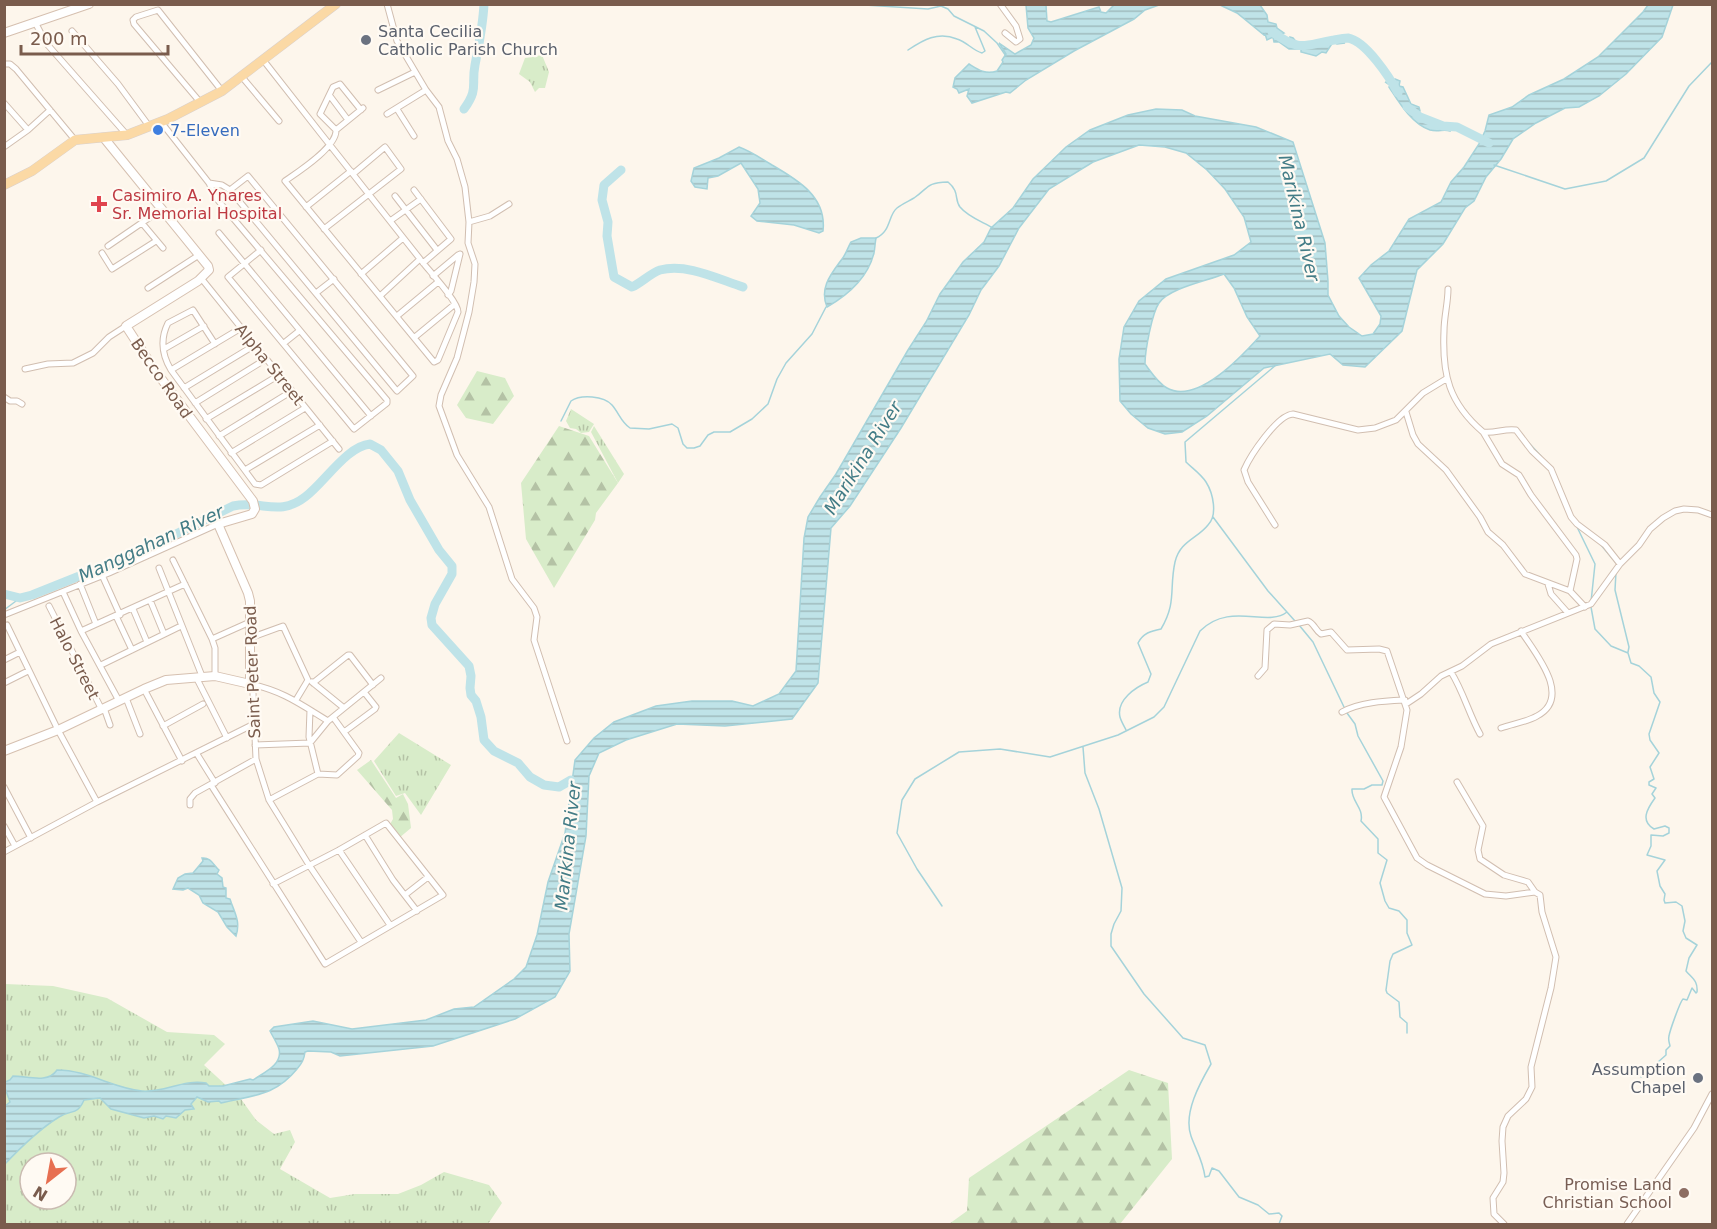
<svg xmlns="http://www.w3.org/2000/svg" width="1717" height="1229" font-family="'DejaVu Sans',sans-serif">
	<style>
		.grass { fill: url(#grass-tufts); fill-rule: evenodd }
		.forest { fill: url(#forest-firs) }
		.water { fill: url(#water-rules); stroke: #a5d3da; stroke-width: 1.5; fill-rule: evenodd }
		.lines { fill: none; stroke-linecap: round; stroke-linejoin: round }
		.stream { stroke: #a5d3da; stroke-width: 1.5 }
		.river { stroke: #bfe3e8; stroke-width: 9 }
		.street-casing { stroke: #d1beb0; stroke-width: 7 }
		.secondary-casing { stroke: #d6c0b0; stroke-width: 10 }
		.primary-casing { stroke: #dad1cd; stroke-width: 10 }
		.street { stroke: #fff; stroke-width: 5 }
		.secondary { stroke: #fff; stroke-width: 8 }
		.primary { stroke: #fbd9a5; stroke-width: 9 }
		.worship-dot { fill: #6b7280; stroke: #fffaf3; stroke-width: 2 }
		.shop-dot { fill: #3f7fe0; stroke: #fffaf3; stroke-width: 2 }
		.health-dot { fill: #e0444e; stroke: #fffaf3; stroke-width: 2 }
		.education-dot { fill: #8d6e63; stroke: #fffaf3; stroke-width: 2 }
		.labels { text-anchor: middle; stroke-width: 4.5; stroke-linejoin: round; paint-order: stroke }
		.worship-label { font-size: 16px; fill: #5b616d; stroke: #fffaf3; text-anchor: start }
		.shop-label { font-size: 16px; fill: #366cbe; stroke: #fffaf3; text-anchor: start }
		.health-label { font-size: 16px; fill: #be3a42; stroke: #fffaf3; text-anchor: start }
		.street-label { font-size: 16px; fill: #7a5c4d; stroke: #fffaf3 }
		.education-label { font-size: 16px; fill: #785e54; stroke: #fffaf3; text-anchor: end }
		.water-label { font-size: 18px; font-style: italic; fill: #437c86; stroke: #fffaf3 }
	</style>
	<defs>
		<pattern id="grass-tufts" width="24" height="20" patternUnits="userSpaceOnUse" patternTransform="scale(1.5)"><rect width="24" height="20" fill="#d8ecc9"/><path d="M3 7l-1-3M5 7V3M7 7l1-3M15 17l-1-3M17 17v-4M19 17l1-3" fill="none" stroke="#b4c2a5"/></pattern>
		<pattern id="forest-firs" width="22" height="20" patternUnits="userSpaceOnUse" patternTransform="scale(1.5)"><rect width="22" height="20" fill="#d8ecc9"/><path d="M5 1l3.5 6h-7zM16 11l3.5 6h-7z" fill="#b4c2a5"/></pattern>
		<pattern id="water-rules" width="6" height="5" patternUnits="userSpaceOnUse" patternTransform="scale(1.5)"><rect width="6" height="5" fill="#bfe3e8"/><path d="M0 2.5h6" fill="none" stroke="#a0bbbe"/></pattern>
	</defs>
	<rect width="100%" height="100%" fill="#fdf6ec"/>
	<!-- grass -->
	<path class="grass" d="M542 55 549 72 545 88H539L535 92 530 82 519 74 525 58Z
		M571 409 594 424 589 432 581 433 576 429 570 428 566 421Z
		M594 426 624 474 618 483 591 432Z
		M399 733 451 765 421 815 405 793 396 796 374 761Z
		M5 984 53 986 107 998 167 1032 214 1035 225 1044 204 1065 241 1099 256 1120 274 1134 290 1130 295 1142 280 1169 330 1198 355 1194H398L421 1185 444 1172 489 1185 502 1203 488 1224H5ZM30 1163H66V1199H30Z"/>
	<!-- forest -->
	<path class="forest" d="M477 371 505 378 514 396 493 424 466 418 457 405Z
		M559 426 589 436 618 483 596 513 595 520 554 588 526 539 521 483Z
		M371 760 396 798 403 794 408 804 411 828 399 838 389 826 393 819 392 810 357 770Z
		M1129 1070 1168 1083 1172 1159 1120 1224H949L967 1211 969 1178Z"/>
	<!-- water -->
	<path class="water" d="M1026 5H1046L1047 21 1051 22 1099 7 1101 12 1106 13 1114 5H1159L1145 10 1134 19 1074 51 1026 80 1010 93 1006 92 972 103 967 96 969 89 959 93 957 89 953 87 955 78 969 64C977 69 985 75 997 71L1003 62 1002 60 1006 54 999 43 1015 54 1031 45 1034 38 1028 28Z
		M1220 5H1260L1267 15 1268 22 1276 24 1277 28 1284 33 1281 34 1282 40H1290V37L1293 38 1302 49 1321 46 1334 37 1337 41 1345 43 1337 44 1333 42 1326 53 1322 52 1316 56 1301 52V49H1289L1279 42H1274L1273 37 1267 40 1265 34 1264 35 1237 13Z
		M1648 5H1673L1662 37 1626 74 1599 96 1579 107 1565 108 1536 123 1513 139 1501 159 1486 177 1474 201 1465 208 1443 244 1417 270 1402 331 1365 367 1343 365 1330 354 1264 368 1207 416 1182 432 1165 434 1148 428 1131 414 1120 401 1119 359 1124 327 1139 301 1166 279 1234 255 1251 242 1244 217 1225 189 1207 170 1186 153 1165 147 1139 145 1093 162 1049 189 1019 228 999 266 981 290 969 315 901 428 850 506 831 528 818 683 792 719 725 726 677 724 626 740 599 753 589 776 586 836 569 934 570 971 555 997 515 1019 433 1046 340 1056 331 1052 308 1051 305 1052C304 1060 302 1063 297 1069 275 1096 254 1095 221 1103L219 1101 208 1102 197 1097 191 1104 194 1109 185 1110 176 1118 166 1116 163 1119 154 1116 144 1118 111 1109 100 1098 84 1100C77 1116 72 1109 59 1117 38 1130 21 1147 5 1164V1106L10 1102 5 1088V1082L10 1080 13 1076C27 1076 48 1084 57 1070 88 1070 112 1088 142 1091 164 1093 183 1079 206 1083L209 1086H223L250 1079 253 1080C263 1073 283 1065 279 1049 277 1043 273 1037 270 1031L274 1027 313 1021 352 1029 426 1020 454 1009 474 1007 514 979 526 967 537 935 548 882 565 833 575 760 594 738 614 722 656 706 692 701H732L753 706 779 694 796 671 804 538 808 517 820 497 836 474 908 350 926 322 940 294 963 262 984 242 991 228 1013 208 1033 179 1066 147 1090 130 1128 115 1156 109 1182 110 1195 116 1256 127 1293 142 1325 243 1328 281V295L1339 316 1349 327 1362 336 1373 334 1380 324 1381 316 1359 278 1371 265 1389 251 1409 219 1441 202 1451 182 1464 167 1479 144 1485 131 1489 115 1512 107 1529 95 1564 79 1598 57 1643 12ZM1224 274 1234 288 1247 317 1260 336C1242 356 1197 405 1167 388 1158 383 1151 372 1145 364 1145 351 1152 313 1159 303 1169 288 1207 281 1224 274Z
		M1395 79 1400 81 1399 86 1403 87 1411 104 1419 107 1420 111 1415 112 1421 119C1429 120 1431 122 1438 126L1450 127V131C1444 129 1438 132 1430 130 1411 124 1397 99 1389 87L1391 86 1385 82 1392 84Z
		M739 147C750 151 761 158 772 165 798 180 827 197 823 231L819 233 794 225 757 221 751 216 760 203 758 189 741 163 718 176 708 178 707 189 695 187 691 181 694 168 719 158Z
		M861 238H876C875 243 875 248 874 253 868 277 848 295 827 307 819 288 831 274 842 259 846 254 848 247 851 242Z
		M202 858C211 857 214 866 219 870L217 874 222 878 223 887 226 888V898L230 899C234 912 241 921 236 936L227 927 218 912 203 903 199 895 188 888 183 890 173 889 178 878 185 874 193 873 203 861Z"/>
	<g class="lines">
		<!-- stream -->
		<path class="stream" d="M849 4 928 9 941 6 948 9 954 16 984 31 997 43 1006 56
			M908 50C923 40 938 31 957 39 967 42 972 50 982 53L985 51 975 27
			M1494 165 1565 189 1606 181 1644 158 1689 86 1712 62
			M876 238C891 232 888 215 897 208 902 204 909 201 914 198 930 187 925 183 948 182 960 192 954 199 960 207 968 217 983 222 993 228
			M561 421 571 401C581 394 604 396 612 405 619 413 621 422 630 428L649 429 672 424 678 428 683 444 687 448H694L700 446 708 435 714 432H730L752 419 768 404 777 379 786 363 812 334 826 307
			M1528 442 1541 456
			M1213 517 1268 591 1295 621
			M1577 527 1595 564 1591 602
			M1601 545 1617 564
			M1616 572 1615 590 1629 647 1628 652
			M1591 607 1595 629 1611 646 1628 653 1631 663 1639 666 1651 677 1654 693 1660 702 1649 734 1650 740 1659 753 1650 767 1654 779 1649 782V785L1656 788 1652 794 1655 798C1647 809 1640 821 1654 829L1665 826 1669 828V833L1663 836 1651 835V846L1647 855 1665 860 1657 871 1660 886 1665 894 1664 900 1665 903 1676 902 1682 906 1685 921 1683 931 1686 938 1697 945 1689 958 1686 971C1693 979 1698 981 1697 992L1696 993 1692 988 1687 1000 1683 999C1680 1002 1670 1030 1669 1036 1668 1040 1669 1041 1670 1046L1666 1050V1055L1641 1077
			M4 610 20 598
			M1299 625 1313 642 1344 707
			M1347 713 1355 724 1358 736 1383 781 1382 785H1372L1364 789H1352C1351 801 1364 808 1361 821L1378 839V853L1387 860 1380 883 1385 901 1389 908 1399 911 1407 920V933L1412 945 1393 954 1390 961 1386 990 1387 993 1399 1002 1400 1017 1407 1023V1033
			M1126 730C1124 726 1121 721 1120 717 1116 700 1136 687 1148 682L1151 674 1138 643C1143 633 1151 631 1161 629 1177 602 1169 589 1175 562 1180 541 1197 539 1208 525 1218 515 1213 493 1206 482 1201 474 1192 468 1186 462L1185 442 1276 365
			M1083 747 1085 773 1099 809 1122 888 1121 911 1114 924 1111 934V946L1144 994 1183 1038 1205 1045 1211 1064C1200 1083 1183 1113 1191 1136 1196 1150 1203 1161 1205 1177L1209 1176 1212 1168 1219 1171 1239 1197 1258 1205 1269 1214 1279 1213 1282 1216 1279 1224
			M942 906 917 869 897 833 902 800 915 779 959 752 1000 749 1050 757 1118 735 1154 717 1164 707 1200 631C1230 601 1267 628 1287 612"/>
		<!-- river -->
		<path class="river" d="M1272 32C1302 53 1303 45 1334 40 1339 39 1344 38 1348 38 1366 41 1390 78 1398 93
			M1407 107 1420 117 1443 126 1457 127 1489 143
			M464 109C479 88 471 86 475 65 479 44 483 25 484 4
			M621 170 604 185 602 200 608 222 607 236 614 277 632 287C641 283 651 273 660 270 687 263 718 279 743 287
			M4 594 20 598 32 595 107 565 117 563 233 506C262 500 279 517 305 497 324 483 347 446 370 444L381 450 398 471 410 500 439 550 452 566V574L435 604 431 618 432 625 469 666 471 676 470 688 471 695 476 701 481 717 484 740 494 751 518 763 530 777 544 785 559 787 571 780"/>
		<defs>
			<path id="street" d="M387 4 397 41 426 90 439 107 448 141 457 159 465 187 469 222 468 243 475 264 474 282 469 312 457 358 441 395 439 406 457 455 489 507 512 579 534 608 537 617 534 640 567 741
				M1000 4 1016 26 1020 39 1016 42 1005 33
				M36 24 46 43 127 135
				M72 31 118 84 149 126
				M264 61C317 129 370 196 424 264 432 274 458 302 458 312L438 360 434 362 285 181C298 172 337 147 336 130L363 108
				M4 64H10L16 69 75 140
				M242 77 279 121
				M378 90 415 72
				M330 96 348 120
				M200 102 134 24 133 20 136 17 158 10 222 91
				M4 103 28 130
				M397 109 414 136
				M387 114 426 90
				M161 122 209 183 216 198 387 400V403L354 429 228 277 261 250
				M336 130 320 114 333 87 340 84 361 110
				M4 147 28 130 50 110
				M209 183 222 185 230 190 397 391 413 376 248 176 230 190
				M414 190 451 239 423 263
				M395 196 437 250
				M306 207 351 171
				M390 221 421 199
				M469 222 490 216 509 204
				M142 223 163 248
				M324 229 401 169 385 147 353 174
				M219 233 371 416
				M108 246 162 209
				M102 253 112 269 156 241
				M361 274 403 238
				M433 276 458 255
				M201 278 339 449
				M148 288 199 255
				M1448 289C1448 303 1444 317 1444 331 1442 375 1449 403 1483 432 1494 434 1505 428 1516 430L1532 451 1551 469 1571 517 1577 524 1605 545 1620 564
				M316 293 334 279
				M448 295 451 291 460 254
				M380 296 420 259
				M397 316 438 282
				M415 337 455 304
				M284 343 299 331
				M215 344 193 310 168 323C160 339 162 355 171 370L255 484 261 485 333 441
				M164 349 204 326
				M25 369 48 364 73 363 93 353 109 337 126 326
				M171 370 241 328
				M184 388 255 345
				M4 397 10 401H17L22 404
				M195 403 266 359
				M1406 412 1413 435 1418 444 1446 470 1480 517 1488 532 1503 545 1525 574 1570 591 1585 607
				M206 419 279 375
				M1483 432 1502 464 1519 475 1531 495 1576 555 1577 559 1570 591
				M219 436 292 391
				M231 453 305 408
				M245 470 320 425
				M1275 525 1248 482 1244 470C1250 456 1277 415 1293 414L1358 430 1375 428 1396 420 1423 393 1446 379
				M173 560 212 639 215 648V676
				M159 568 202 676
				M102 575 120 615
				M80 584 96 624
				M1548 584 1551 594 1568 613
				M63 592 81 631 119 701
				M150 600 164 634
				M49 606 102 710
				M133 609 147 642
				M4 615 109 573 218 524
				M116 616 132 650
				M7 625 58 730 97 802
				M81 631 185 584
				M250 638 283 626 308 680 296 700
				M212 639 250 622
				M4 660 20 652
				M101 665 181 626
				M1451 672C1463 691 1469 714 1480 734
				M1258 676 1265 668 1267 630 1274 624 1290 625 1308 621C1314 623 1315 630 1321 634L1331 632 1347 650 1379 649 1387 651 1407 710 1401 747 1384 797 1417 858 1427 865 1485 894 1506 896 1535 892 1540 895 1542 912 1556 957 1551 988 1531 1067 1532 1087 1526 1099 1508 1116 1503 1127 1502 1141 1504 1173 1503 1182 1493 1198 1494 1214 1504 1224
				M196 677 227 738
				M312 682 344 708
				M4 683 28 671
				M313 683 348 655H350L373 685
				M250 684 253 693 256 759 269 800 309 865 361 942
				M250 684C283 691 300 704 328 721
				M144 689 182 761
				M126 698 140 734
				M1406 704 1421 694 1441 676 1462 666 1491 644 1591 604 1620 564 1639 545 1650 529 1663 518 1675 511 1684 509 1698 510 1712 515
				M104 708 110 725
				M310 710 309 737 318 774
				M1342 712C1360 702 1384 701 1405 700
				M163 726 203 704
				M1501 728C1512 724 1527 722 1537 716 1573 697 1535 653 1521 631
				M344 732 375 709 376 707 364 692
				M255 745 310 743 328 721 381 678
				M197 754 215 783
				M1457 782 1483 826 1478 850 1480 859 1504 875 1528 882 1535 892
				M211 785 325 964 443 895 386 823 339 850 273 884
				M4 787 31 838
				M269 800 318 774 337 775 358 756 359 753 333 717
				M190 805V799L195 793 256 759
				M4 826 15 846
				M365 835 393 880 417 911
				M339 850 390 925
				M4 852 97 802 254 724
				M405 895 428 877
				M1627 1224 1694 1128 1712 1094"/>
			<path id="secondary" d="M4 33 89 4
				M4 751 58 730 144 689 166 680 215 676 250 684V601L248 593 218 524 252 514 255 509 253 501 154 369 126 326 198 281 209 270 208 266 104 138"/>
			<path id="primary" d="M4 185 32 171 75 140 127 135 168 119 222 91 336 4"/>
		</defs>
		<!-- street casing -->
		<use href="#street" class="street-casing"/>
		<!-- secondary casing -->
		<use href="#secondary" class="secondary-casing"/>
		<!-- primary casing -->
		<use href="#primary" class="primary-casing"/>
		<!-- street -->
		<use href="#street" class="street"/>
		<!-- secondary -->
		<use href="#secondary" class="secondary"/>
		<!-- primary -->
		<use href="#primary" class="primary"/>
	</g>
	<!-- markers -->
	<g class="worship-dot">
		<circle cx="366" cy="40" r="6"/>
		<circle cx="1698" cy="1078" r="6"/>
	</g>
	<circle class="shop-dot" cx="158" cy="130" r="6"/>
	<path class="health-dot" d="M96 195h6v6h6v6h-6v6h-6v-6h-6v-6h6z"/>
	<circle class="education-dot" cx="1684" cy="1193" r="6"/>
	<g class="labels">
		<!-- worship labels -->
		<g class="worship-label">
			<text x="378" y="37">Santa Cecilia<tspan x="378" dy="18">Catholic Parish Church</tspan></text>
			<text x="1686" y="1075" text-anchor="end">Assumption<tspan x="1686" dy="18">Chapel</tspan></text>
		</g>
		<!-- shop labels -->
		<g class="shop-label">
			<text x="170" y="136">7-Eleven</text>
		</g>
		<!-- health labels -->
		<g class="health-label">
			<text x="112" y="201">Casimiro A. Ynares<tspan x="112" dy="18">Sr. Memorial Hospital</tspan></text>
		</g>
		<!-- street labels -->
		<g class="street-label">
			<text transform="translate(270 364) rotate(51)" y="6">Alpha Street</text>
			<text transform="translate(162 378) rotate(55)" y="6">Becco Road</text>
			<text transform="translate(75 658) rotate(63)" y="6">Halo Street</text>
			<text transform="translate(252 672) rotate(-92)" y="6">Saint Peter Road</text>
		</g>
		<!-- education labels -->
		<g class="education-label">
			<text x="1672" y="1190">Promise Land<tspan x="1672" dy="18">Christian School</tspan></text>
		</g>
		<!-- water labels -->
		<g class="water-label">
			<text transform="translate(1299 218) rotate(77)" y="6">Marikina River</text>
			<text transform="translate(863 458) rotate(-58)" y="6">Marikina River</text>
			<text transform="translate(151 544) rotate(-25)" y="6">Manggahan River</text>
			<text transform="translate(568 846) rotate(-84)" y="6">Marikina River</text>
		</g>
	</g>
	<!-- border -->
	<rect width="1717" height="1229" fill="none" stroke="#7a5c4d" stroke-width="12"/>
	<!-- north arrow -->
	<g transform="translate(48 1181) rotate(211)"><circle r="28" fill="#fffaf3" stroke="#cabbb1" stroke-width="1.5"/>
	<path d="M0-4.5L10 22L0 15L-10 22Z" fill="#e76f51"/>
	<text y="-9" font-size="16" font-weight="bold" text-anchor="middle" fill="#7a5c4d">N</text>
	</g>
	<!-- scale -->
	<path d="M21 45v9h147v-9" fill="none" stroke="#7a5c4d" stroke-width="3"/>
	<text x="30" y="45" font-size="18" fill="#7a5c4d" stroke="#fffaf3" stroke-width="4.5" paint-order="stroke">200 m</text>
</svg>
